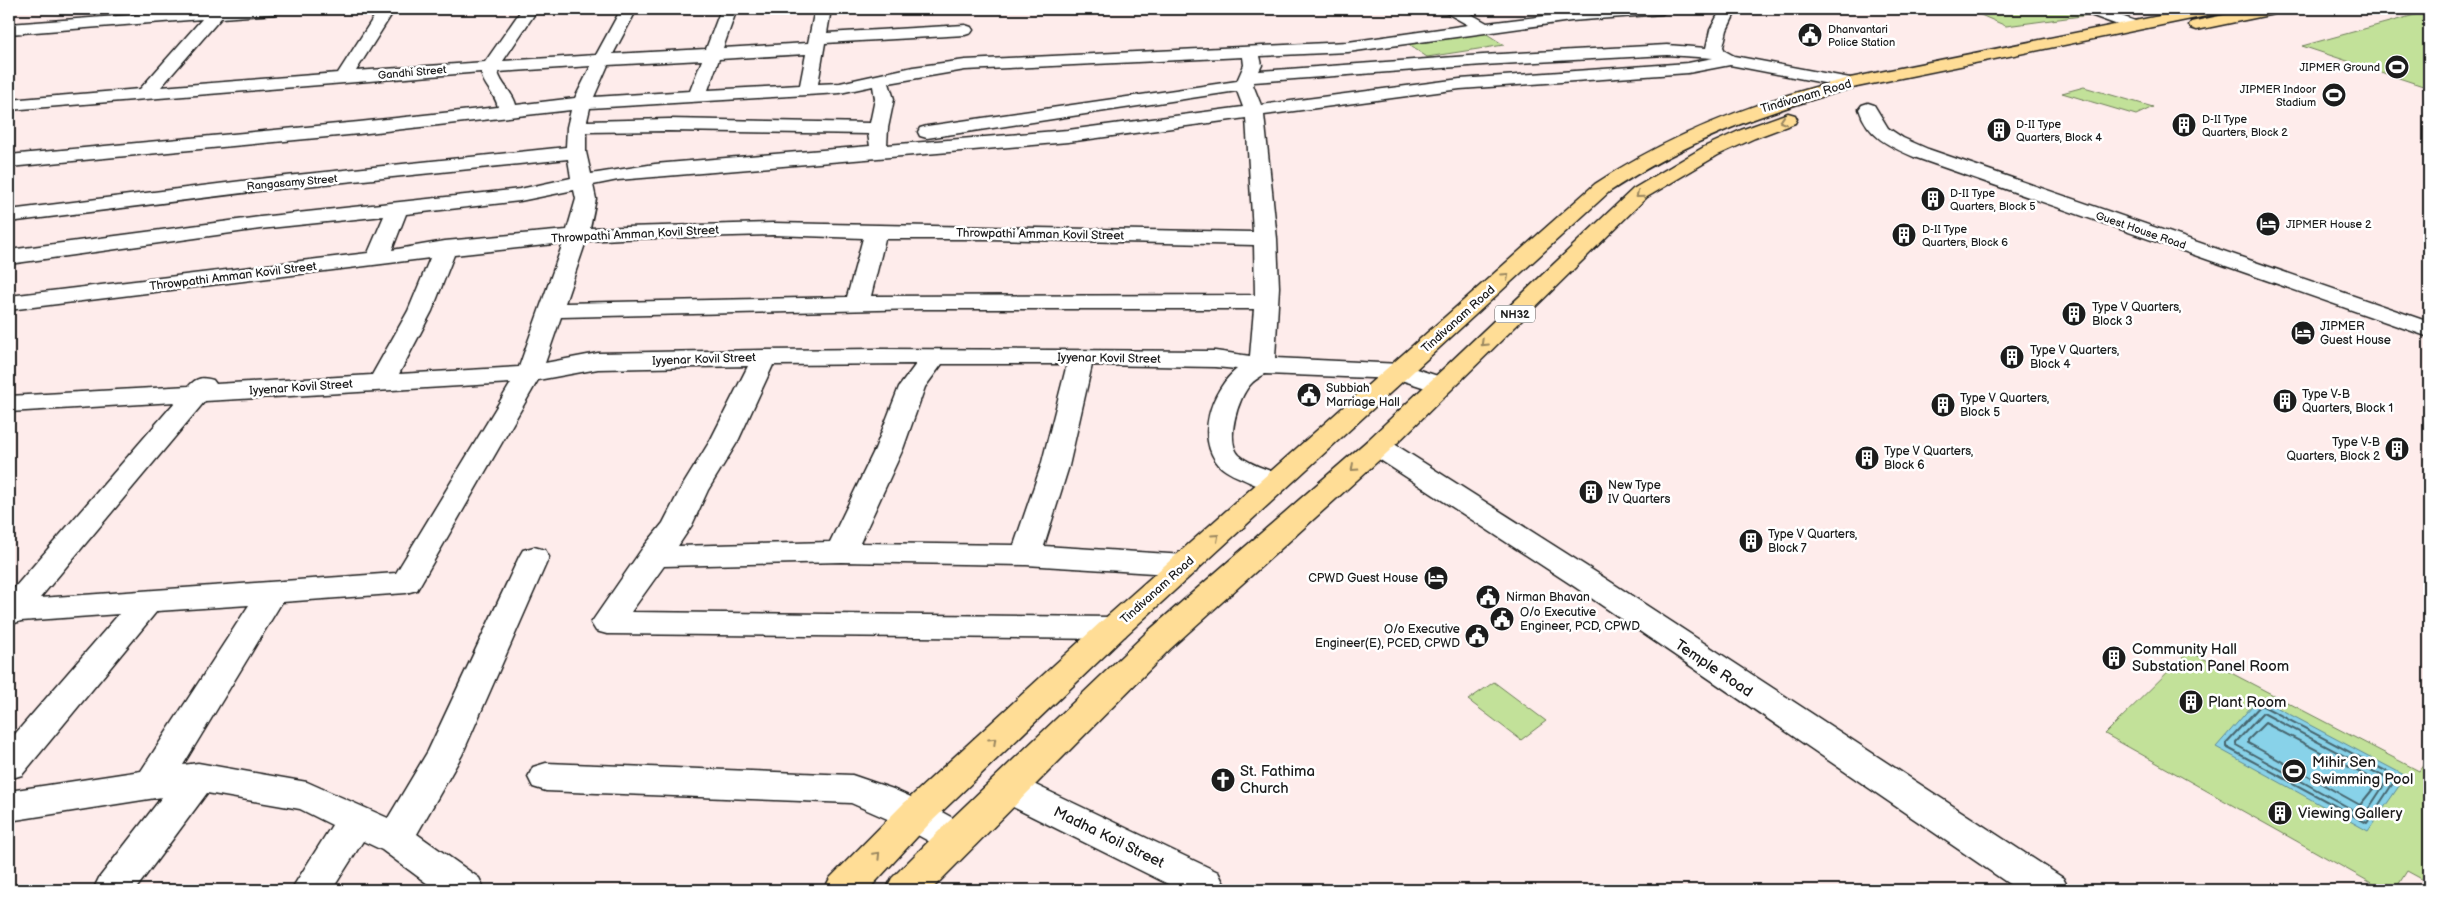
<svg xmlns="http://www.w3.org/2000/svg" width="2438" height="899" font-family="'Balsamiq Sans',sans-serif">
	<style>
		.green { fill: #c2e199; stroke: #6f7e5a }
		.water { fill: #88d2e9; stroke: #5d8997 }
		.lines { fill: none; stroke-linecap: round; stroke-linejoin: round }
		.shore { stroke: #47656e; stroke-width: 2 }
		.minor-casing { stroke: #1c1c1c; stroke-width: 3 }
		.highway-casing { stroke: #1c1c1c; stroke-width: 3 }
		.minor { fill: #fff; fill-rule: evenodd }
		.highway { fill: #ffdd96; fill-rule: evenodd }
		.oneway { stroke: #99865f }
		.labels { text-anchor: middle; stroke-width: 5; stroke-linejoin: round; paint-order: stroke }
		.far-poi-label { font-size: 11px; fill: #1c1c1c; stroke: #fff; text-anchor: start }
		.far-street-label { font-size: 11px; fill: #1c1c1c; stroke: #fff }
		.shield { fill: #fff; stroke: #606060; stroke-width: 1 }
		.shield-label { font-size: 11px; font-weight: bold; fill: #1c1c1c }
		.street-label { font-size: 12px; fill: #1c1c1c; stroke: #fff }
		.poi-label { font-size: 12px; fill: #1c1c1c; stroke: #fff; text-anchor: start }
		.near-poi-label { font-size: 15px; fill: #1c1c1c; stroke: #fff; text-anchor: start }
		.near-street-label { font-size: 15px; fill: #1c1c1c; stroke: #fff }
	</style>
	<rect width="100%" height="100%" fill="#feeceb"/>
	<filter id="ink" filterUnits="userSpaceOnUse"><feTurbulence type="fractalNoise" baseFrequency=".02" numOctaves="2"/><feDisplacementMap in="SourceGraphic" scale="10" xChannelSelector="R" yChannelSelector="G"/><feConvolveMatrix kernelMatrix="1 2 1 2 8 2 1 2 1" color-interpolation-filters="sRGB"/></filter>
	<g filter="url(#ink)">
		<!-- green -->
		<path class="green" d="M1967 9H2073L2089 15 2006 26Z
			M2429 11V88L2302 46Z
			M1482 31 1504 45 1427 57 1406 43Z
			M2084 87 2153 107 2136 115 2062 93Z
			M2189 651 2419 771 2429 757V883L2407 871 2395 890H2384L2105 734Z
			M1494 682 1546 721 1521 740 1468 700Z"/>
		<!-- water -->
		<path class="water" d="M2259 698 2406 776 2368 831 2216 747Z"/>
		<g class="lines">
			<!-- shore -->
			<path class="shore" d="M2261 705 2397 777 2367 823 2226 747V743Z
				M2263 713 2388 779 2365 814 2362 815 2236 745V742Z
				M2265 723 2376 781 2377 784 2360 805 2248 743V740Z"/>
			<defs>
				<path id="minor" d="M212 9H283L275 14 221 18 161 87 338 73 379 9H395L356 71 485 62 522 9H538L503 61 596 55 621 9H637L613 54 706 49 721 9H737L723 48 808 43 815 9H831L827 33 965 25 971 27 973 30 971 33 965 35 825 43 818 84 840 83 913 67 965 60 1348 42 1468 25 1445 12 1443 9H1462L1487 23 1604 9H1670L1662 14 1571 21 1348 52 1260 56 1262 65 1259 71 1483 55 1667 45 1706 48 1710 30 1721 9H1737L1727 30 1723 47 1725 51 1734 56 1850 78 1856 79 1859 83 1856 87 1850 88 1730 65 1688 73 1460 89 1264 115 1277 239 1279 287 1275 358 1401 364 1450 380 1454 385 1450 390 1441 393 1398 379 1265 374C1260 377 1254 380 1250 385 1238 398 1225 441 1239 455 1251 466 1271 470 1285 477L1289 483 1285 489C1271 493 1262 487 1249 482 1239 477 1226 473 1219 465 1195 438 1211 390 1237 369L1215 367 1092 365 1069 466 1044 546 1185 555 1196 558 1200 565 1196 572 1185 575 1026 565 841 562 664 566 631 612 1114 617 1125 620 1130 628 1125 636 1114 639 607 634 596 631 591 623 642 549 663 523 680 490 710 441 748 366 598 369 538 380 417 590 406 593 282 602 183 765 198 763 307 782 388 818 428 751 519 557 523 550 534 547 545 550 549 557 462 755 417 834 479 878 485 890H436L382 850 363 841 332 890H291L332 825 300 809 207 793 135 890H93L99 878 162 797 9 821V791L141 771 249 605 157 611 22 775 9 779V741L119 614 21 621 9 625V594L175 402 9 412V396L189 386C197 377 203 377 213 380L216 384 372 375 408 311 430 258 9 310V296L368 253 384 216 260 229 9 264V250L260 217 520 189 571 178 568 159 267 190 9 222V210L267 178 566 147 567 127 571 110 359 134 9 167V155L359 122 498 107C495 93 483 86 481 72L9 110V100L140 89 202 19 9 34V24ZM806 54 800 85 708 90 719 59ZM1667 55 1713 58 1688 63 1460 79 1261 105 1253 85 1254 82 1483 65ZM1243 57 1244 65 1237 81 927 126 920 128 918 132 920 136 927 138 1237 91 1243 107 1068 130 887 145 888 128 894 99 889 83 965 70ZM702 60 690 91 594 97 608 65ZM591 66 575 98 516 105C513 92 501 85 498 72ZM873 86 875 99 870 123 669 119 587 121 590 108 840 93ZM1246 118 1253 232 773 223 590 228 596 199 593 185 618 180 1068 142ZM669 131 868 134 870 146 655 164 591 174 586 152V132ZM574 190 576 199 567 230 445 241 392 250 406 214 520 201ZM773 235 863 238 847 297 565 303 586 241 621 239ZM885 239H989L1254 245 1255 295 871 296ZM563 243 519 367 399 374 432 311 454 255ZM922 309H1254L1250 356 1215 351 879 349 764 350 598 353 545 363 561 317ZM916 364 899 387 875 449 830 542 678 546 692 525 708 490 738 441 773 365ZM942 364H1067L1041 466 1014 545 860 543 903 449 925 387ZM511 383 396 573 40 598 205 401Z
					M2080 9H2102L2138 22 2140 25 2138 28H2126L2082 12Z
					M1868 103 1874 105 1888 128 1903 138 1928 149 2429 322V337L1914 157C1889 146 1868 137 1859 109L1862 105Z
					M1378 438 1388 440 1597 573 2063 878 2069 890H2018L1575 587 1368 452 1364 446 1368 440Z
					M546 763 852 775 893 789 931 806 969 827 975 838 969 849 956 853 943 849 892 821 851 803 546 791 533 787 528 777 533 767Z
					M1008 774 1021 778 1218 872 1224 884 1220 890H1180L995 798 990 788 995 778Z"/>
				<path id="highway" d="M2194 9H2224L2216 14 1852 88C1762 113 1688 140 1609 192L1125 636 929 824 868 890H824L830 878 903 804 1103 620 1595 184C1674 132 1759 100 1850 78Z
					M2252 9H2282L2274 14 2197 30 2191 28 2189 25 2191 22Z
					M1788 113 1795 115 1797 119 1795 123 1755 138 1718 155 1647 197 1388 452 1170 649 931 890H886L892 878 943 827 1146 633 1368 440 1633 189 1704 147 1741 130Z"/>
			</defs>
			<!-- minor casing -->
			<use href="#minor" class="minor-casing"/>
			<!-- highway casing -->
			<use href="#highway" class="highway-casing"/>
			<!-- minor -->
			<use href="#minor" class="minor"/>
			<!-- highway -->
			<use href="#highway" class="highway"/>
		</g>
		<!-- one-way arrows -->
		<defs><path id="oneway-chevron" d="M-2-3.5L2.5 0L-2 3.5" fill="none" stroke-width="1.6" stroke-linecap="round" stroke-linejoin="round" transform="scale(1.25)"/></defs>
		<g class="oneway">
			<use href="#oneway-chevron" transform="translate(1783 121) rotate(162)"/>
			<use href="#oneway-chevron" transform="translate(1639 195) rotate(140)"/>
			<use href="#oneway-chevron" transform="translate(1506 276) rotate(-42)"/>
			<use href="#oneway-chevron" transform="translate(1484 343) rotate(136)"/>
			<use href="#oneway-chevron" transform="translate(1354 468) rotate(138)"/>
			<use href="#oneway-chevron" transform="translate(1216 537) rotate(-42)"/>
			<use href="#oneway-chevron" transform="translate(993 741) rotate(-43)"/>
			<use href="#oneway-chevron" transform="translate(877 855) rotate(-46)"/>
		</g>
	</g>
	<!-- icons -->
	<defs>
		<symbol id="civic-disc" viewBox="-11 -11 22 22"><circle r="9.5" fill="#1c1c1c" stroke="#fff"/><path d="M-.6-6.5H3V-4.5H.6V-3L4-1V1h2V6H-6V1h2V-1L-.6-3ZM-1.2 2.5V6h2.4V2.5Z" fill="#fff"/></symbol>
		<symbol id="stadium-disc" viewBox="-11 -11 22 22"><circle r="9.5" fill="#1c1c1c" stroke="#fff"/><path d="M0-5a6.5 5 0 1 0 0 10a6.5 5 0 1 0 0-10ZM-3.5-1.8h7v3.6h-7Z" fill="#fff"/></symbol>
		<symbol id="building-disc" viewBox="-11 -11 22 22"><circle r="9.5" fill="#1c1c1c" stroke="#fff"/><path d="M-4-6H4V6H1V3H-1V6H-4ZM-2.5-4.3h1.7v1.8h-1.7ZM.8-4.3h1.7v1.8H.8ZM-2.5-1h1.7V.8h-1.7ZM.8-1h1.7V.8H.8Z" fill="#fff"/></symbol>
		<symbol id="hotel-disc" viewBox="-11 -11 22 22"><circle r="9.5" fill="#1c1c1c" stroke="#fff"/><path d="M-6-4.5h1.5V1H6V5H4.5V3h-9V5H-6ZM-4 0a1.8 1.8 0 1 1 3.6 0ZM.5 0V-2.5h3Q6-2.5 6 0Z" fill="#fff"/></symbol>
		<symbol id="church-disc" viewBox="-11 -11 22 22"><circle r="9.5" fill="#1c1c1c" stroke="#fff"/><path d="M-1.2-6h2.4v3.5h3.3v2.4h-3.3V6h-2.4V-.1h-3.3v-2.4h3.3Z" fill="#fff"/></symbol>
	</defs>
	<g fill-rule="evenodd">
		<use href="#civic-disc" x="1796" y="21" width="28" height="28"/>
		<use href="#stadium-disc" x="2383" y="53" width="28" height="28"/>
		<use href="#stadium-disc" x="2320" y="81" width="28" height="28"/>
		<use href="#building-disc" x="2170" y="111" width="28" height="28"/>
		<use href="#building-disc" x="1985" y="116" width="28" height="28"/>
		<use href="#building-disc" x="1919" y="185" width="28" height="28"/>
		<use href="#hotel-disc" x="2254" y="210" width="28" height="28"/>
		<use href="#building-disc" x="1890" y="221" width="28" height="28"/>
		<use href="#building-disc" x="2060" y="300" width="28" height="28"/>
		<use href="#hotel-disc" x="2289" y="319" width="28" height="28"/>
		<use href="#building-disc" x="1998" y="343" width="28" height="28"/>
		<use href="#civic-disc" x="1295" y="381" width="28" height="28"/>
		<use href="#building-disc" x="2271" y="387" width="28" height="28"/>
		<use href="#building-disc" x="1929" y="391" width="28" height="28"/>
		<use href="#building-disc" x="2383" y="435" width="28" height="28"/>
		<use href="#building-disc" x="1853" y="444" width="28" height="28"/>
		<use href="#building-disc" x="1577" y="478" width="28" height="28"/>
		<use href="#building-disc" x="1737" y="527" width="28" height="28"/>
		<use href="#hotel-disc" x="1422" y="564" width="28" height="28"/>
		<use href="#civic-disc" x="1474" y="583" width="28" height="28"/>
		<use href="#civic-disc" x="1488" y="605" width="28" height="28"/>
		<use href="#civic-disc" x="1463" y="622" width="28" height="28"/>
		<use href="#building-disc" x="2100" y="644" width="28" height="28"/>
		<use href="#building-disc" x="2177" y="688" width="28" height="28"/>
		<use href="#stadium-disc" x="2280" y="757" width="28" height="28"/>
		<use href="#church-disc" x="1209" y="766" width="28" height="28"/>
		<use href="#building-disc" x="2266" y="799" width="28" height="28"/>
	</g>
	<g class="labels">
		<!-- far-poi labels -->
		<g class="far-poi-label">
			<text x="1828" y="33">Dhanvantari<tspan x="1828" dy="13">Police Station</tspan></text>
			<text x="2380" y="71" text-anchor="end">JIPMER Ground</text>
			<text x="2316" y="93" text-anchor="end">JIPMER Indoor<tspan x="2316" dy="13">Stadium</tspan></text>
			<text x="2202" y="123">D-II Type<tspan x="2202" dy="13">Quarters, Block 2</tspan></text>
			<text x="2016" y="128">D-II Type<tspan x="2016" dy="13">Quarters, Block 4</tspan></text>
			<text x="1950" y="197">D-II Type<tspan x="1950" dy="13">Quarters, Block 5</tspan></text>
			<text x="2286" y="228">JIPMER House 2</text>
			<text x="1922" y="233">D-II Type<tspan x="1922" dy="13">Quarters, Block 6</tspan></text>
		</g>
		<!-- far-street labels -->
		<g class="far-street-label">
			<text transform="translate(412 72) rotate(-5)" y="4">Gandhi Street</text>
			<text transform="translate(292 182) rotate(-5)" y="4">Rangasamy Street</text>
			<text transform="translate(2141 230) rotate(19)" y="4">Guest House Road</text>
		</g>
		<!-- shield labels -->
		<rect class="shield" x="1495" y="305.5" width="40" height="17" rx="4"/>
		<g class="shield-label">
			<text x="1515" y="318">NH32</text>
		</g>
		<!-- street labels -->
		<g class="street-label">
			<text transform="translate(1806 96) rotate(-16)" y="4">Tindivanam Road</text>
			<text transform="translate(635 234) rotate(-3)" y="4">Throwpathi Amman Kovil Street</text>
			<text transform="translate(1040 234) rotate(1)" y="4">Throwpathi Amman Kovil Street</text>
			<text transform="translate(233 276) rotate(-7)" y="4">Throwpathi Amman Kovil Street</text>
			<text transform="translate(1458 319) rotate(-42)" y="4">Tindivanam Road</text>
			<text transform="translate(1109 358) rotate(1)" y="4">Iyyenar Kovil Street</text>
			<text transform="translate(704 359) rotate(-2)" y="4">Iyyenar Kovil Street</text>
			<text transform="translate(301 387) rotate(-4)" y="4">Iyyenar Kovil Street</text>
			<text transform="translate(1157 590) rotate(-42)" y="4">Tindivanam Road</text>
		</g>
		<!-- poi labels -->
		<g class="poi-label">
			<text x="2092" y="311">Type V Quarters,<tspan x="2092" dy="14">Block 3</tspan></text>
			<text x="2320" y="330">JIPMER<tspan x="2320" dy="14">Guest House</tspan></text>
			<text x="2030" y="354">Type V Quarters,<tspan x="2030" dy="14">Block 4</tspan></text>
			<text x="1326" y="392">Subbiah<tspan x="1326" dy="14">Marriage Hall</tspan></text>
			<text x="2302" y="398">Type V-B<tspan x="2302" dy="14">Quarters, Block 1</tspan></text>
			<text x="1960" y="402">Type V Quarters,<tspan x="1960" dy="14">Block 5</tspan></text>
			<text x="2380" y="446" text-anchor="end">Type V-B<tspan x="2380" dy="14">Quarters, Block 2</tspan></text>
			<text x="1884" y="455">Type V Quarters,<tspan x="1884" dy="14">Block 6</tspan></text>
			<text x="1608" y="489">New Type<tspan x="1608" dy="14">IV Quarters</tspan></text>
			<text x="1768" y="538">Type V Quarters,<tspan x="1768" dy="14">Block 7</tspan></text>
			<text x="1418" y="582" text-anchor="end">CPWD Guest House</text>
			<text x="1506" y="601">Nirman Bhavan</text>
			<text x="1520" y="616">O/o Executive<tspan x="1520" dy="14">Engineer, PCD, CPWD</tspan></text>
			<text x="1460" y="633" text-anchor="end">O/o Executive<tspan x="1460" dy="14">Engineer(E), PCED, CPWD</tspan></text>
		</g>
		<!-- near-poi labels -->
		<g class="near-poi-label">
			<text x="2132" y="654">Community Hall<tspan x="2132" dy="17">Substation Panel Room</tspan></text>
			<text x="2208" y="707">Plant Room</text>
			<text x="2312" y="767">Mihir Sen<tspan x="2312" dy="17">Swimming Pool</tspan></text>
			<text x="1240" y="776">St. Fathima<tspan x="1240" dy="17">Church</tspan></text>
			<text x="2298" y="818">Viewing Gallery</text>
		</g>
		<!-- near-street labels -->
		<g class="near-street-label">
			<text transform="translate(1714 668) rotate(34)" y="5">Temple Road</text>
			<text transform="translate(1109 837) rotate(26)" y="5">Madha Koil Street</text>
		</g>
	</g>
	<!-- margin -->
	<rect width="2438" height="899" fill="none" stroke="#fff" stroke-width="30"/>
	<rect x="15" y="15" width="2408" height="869" fill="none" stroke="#1c1c1c" stroke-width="2" filter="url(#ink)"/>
</svg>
